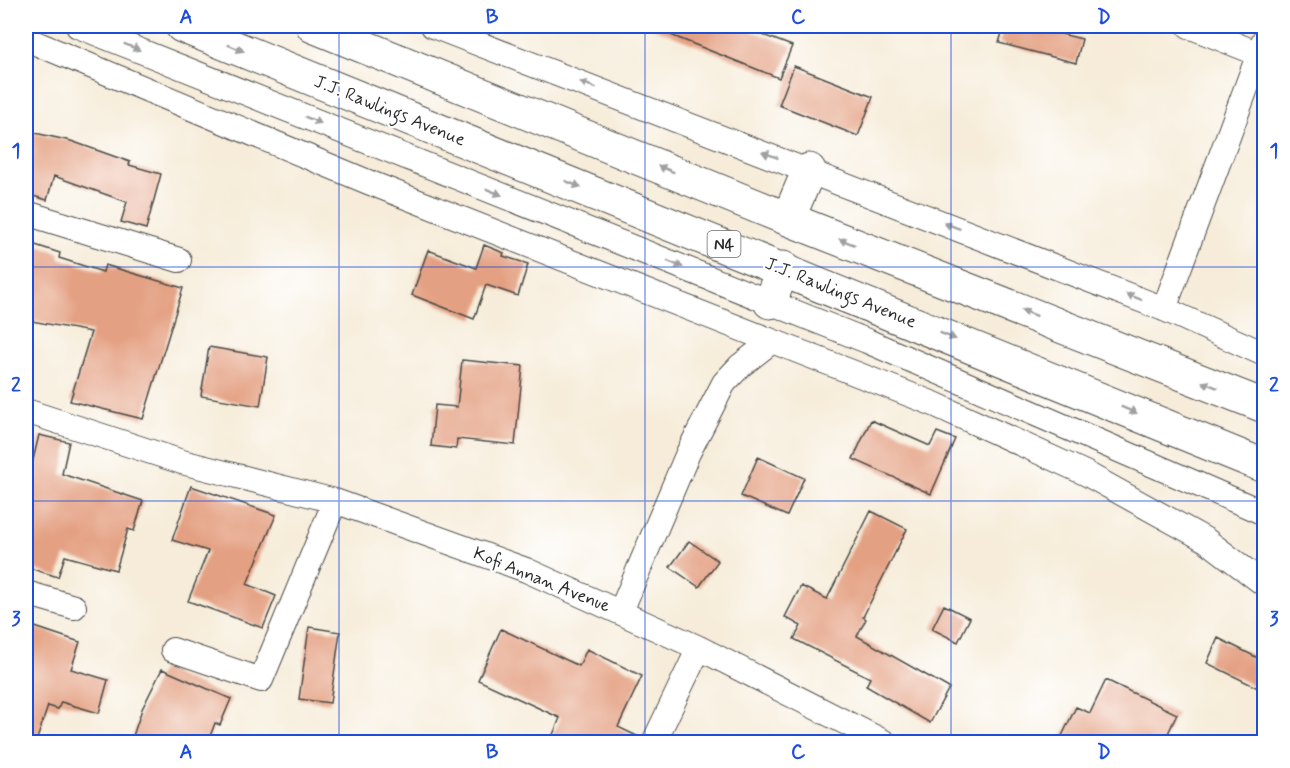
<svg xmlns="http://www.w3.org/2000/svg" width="1290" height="768" font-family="Mynerve,sans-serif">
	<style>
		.building { fill: #e4a082 }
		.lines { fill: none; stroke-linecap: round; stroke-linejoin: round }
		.street-casing { stroke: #494845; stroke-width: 26 }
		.highway-casing { stroke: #494845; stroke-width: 35 }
		.street { stroke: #fff; stroke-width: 24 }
		.highway { stroke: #fff; stroke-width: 33 }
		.oneway { fill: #a0a0a0 }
		.grid { fill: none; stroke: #1d4ed8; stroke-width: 1.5; stroke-opacity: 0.55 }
		.labels { text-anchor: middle; stroke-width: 4.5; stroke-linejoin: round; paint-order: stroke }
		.shield { fill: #fff; stroke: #6b6b6b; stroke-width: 1.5 }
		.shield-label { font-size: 16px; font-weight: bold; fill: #2b2b2b }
		.street-label { font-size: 18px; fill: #2b2b2b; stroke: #fff }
		.neatline { fill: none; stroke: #1d4ed8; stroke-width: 2 }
		.grid-label { font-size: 20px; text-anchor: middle; font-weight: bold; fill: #1d4ed8 }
	</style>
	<rect width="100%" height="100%" fill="#fff"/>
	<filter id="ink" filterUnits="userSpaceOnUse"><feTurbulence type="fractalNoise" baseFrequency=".0167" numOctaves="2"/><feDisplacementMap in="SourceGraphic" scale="12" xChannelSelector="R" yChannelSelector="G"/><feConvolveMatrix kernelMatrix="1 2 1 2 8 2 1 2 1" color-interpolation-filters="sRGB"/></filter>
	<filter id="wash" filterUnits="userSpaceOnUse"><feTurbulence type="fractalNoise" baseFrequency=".008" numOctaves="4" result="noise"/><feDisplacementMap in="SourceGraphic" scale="24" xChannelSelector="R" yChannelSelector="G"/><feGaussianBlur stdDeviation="1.35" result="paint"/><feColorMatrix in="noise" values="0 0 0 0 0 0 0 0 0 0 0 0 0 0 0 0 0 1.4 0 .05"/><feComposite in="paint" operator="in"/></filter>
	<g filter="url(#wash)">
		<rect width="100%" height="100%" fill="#f6ecd9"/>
		<g id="blocks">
			<!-- building -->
			<path class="building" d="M648 26H739L792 46 779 78Z
				M1004 26H1028L1082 39 1076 63 999 43Z
				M794 66 873 97 858 136 779 105Z
				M26 131 71 141 130 162 129 165 161 174 146 229 121 222 127 202 54 176 47 200 26 194Z
				M26 242 60 253 59 258 103 272 105 265 183 288 143 419 70 401 91 332 26 320Z
				M484 245 504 253 503 256 528 264 518 296 486 285 474 319 412 295 428 250 476 268Z
				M209 347 268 357 260 406 201 396Z
				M462 360 523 366 515 445 457 439 456 449 431 446 435 405 457 407Z
				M871 420 930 446 937 432 955 439 931 494 853 459Z
				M39 435 69 442 62 474 143 501 134 531 128 529 116 570 65 556 58 577 26 567V489Z
				M758 457 804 478 787 516 741 496Z
				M191 486 276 515 247 584 276 596 263 628 188 601 208 551 172 540Z
				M871 511 907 529 863 617 866 619 857 636 949 688 930 723 866 686 870 678 794 639 801 626 785 617 801 586 827 599Z
				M689 541 718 561 699 587 670 567Z
				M944 605 970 618 958 642 932 629Z
				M26 624 80 642 71 669 108 680 99 713 61 702 58 709 48 706 36 742H26Z
				M309 627 340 632 330 703 299 699Z
				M501 629 579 666 587 649 642 676 618 727 641 738 640 742H565L552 737 560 718 478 680Z
				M1218 638 1264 661V691L1207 663Z
				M162 669 231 699 220 725 215 723 208 742H152L133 736 142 709Z
				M1106 680 1177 714 1164 742H1059L1076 707 1090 713Z"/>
		</g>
	</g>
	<g filter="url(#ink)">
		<use href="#blocks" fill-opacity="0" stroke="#494845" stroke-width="1.5"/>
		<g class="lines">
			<defs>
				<path id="street" d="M78 26 867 341 1264 513
					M433 26 1164 309 1264 354
					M1189 26 1264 56
					M26 39 368 182 772 341
					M26 213 179 260
					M1164 309 1264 40
					M26 411 182 462 335 501 526 570 699 648 884 742
					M26 593 74 607
					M621 611 688 453 724 383 740 366 772 341 934 404 1085 473 1206 540 1264 584
					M173 650 261 680 335 501
					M654 742 699 648"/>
				<path id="highway" d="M182 26 1264 466
					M313 26 788 219 1264 406
					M788 219 809 170
					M770 302 783 268"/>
			</defs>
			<!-- street casing -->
			<use href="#street" class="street-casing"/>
			<!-- highway casing -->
			<use href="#highway" class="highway-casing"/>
			<!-- street -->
			<use href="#street" class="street"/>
			<!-- highway -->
			<use href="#highway" class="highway"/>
		</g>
		<!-- one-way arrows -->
		<defs><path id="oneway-solid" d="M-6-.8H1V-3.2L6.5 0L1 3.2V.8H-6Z" transform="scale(1.5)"/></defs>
		<g class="oneway">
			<use href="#oneway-solid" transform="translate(132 47) rotate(22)"/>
			<use href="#oneway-solid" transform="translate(236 48) rotate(22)"/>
			<use href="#oneway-solid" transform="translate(588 85) rotate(-159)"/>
			<use href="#oneway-solid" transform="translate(313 120) rotate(22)"/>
			<use href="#oneway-solid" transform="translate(770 155) rotate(-159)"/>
			<use href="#oneway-solid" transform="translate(666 169) rotate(-158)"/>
			<use href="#oneway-solid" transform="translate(573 184) rotate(22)"/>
			<use href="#oneway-solid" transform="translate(494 192) rotate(22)"/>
			<use href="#oneway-solid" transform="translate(952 226) rotate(-159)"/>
			<use href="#oneway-solid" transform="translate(847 242) rotate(-159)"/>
			<use href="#oneway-solid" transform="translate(675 264) rotate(22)"/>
			<use href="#oneway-solid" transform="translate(1134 297) rotate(-159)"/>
			<use href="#oneway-solid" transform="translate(1029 313) rotate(-159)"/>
			<use href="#oneway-solid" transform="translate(948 336) rotate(22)"/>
			<use href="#oneway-solid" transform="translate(1210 385) rotate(-159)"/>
			<use href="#oneway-solid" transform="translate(1129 410) rotate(22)"/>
		</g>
	</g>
	<!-- grid -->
	<path class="grid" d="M339 26V742M645 26V742M951 26V742M26 267H1264M26 501H1264"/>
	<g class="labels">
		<!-- shield labels -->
		<rect class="shield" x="707.5" y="231" width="33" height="26" rx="4.5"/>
		<g class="shield-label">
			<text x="724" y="250">N4</text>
		</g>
		<!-- street labels -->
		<g class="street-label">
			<text transform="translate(390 110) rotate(22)" y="6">J.J. Rawlings Avenue</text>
			<text transform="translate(841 292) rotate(22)" y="6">J.J. Rawlings Avenue</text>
			<text transform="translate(542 579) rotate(22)" y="6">Kofi Annan Avenue</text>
		</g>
	</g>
	<!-- margin -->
	<rect width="1290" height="768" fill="none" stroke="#fff" stroke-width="66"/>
	<rect x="33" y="33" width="1224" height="702" class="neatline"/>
	<g class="grid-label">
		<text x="186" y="23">A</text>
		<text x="492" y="23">B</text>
		<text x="798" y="23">C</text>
		<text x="1104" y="23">D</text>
		<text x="16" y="157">1</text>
		<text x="1274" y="157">1</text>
		<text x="16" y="391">2</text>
		<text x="1274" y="391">2</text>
		<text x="16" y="625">3</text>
		<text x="1274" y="625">3</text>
		<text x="186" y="758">A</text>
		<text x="492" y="758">B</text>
		<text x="798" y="758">C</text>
		<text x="1104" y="758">D</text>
	</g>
</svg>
